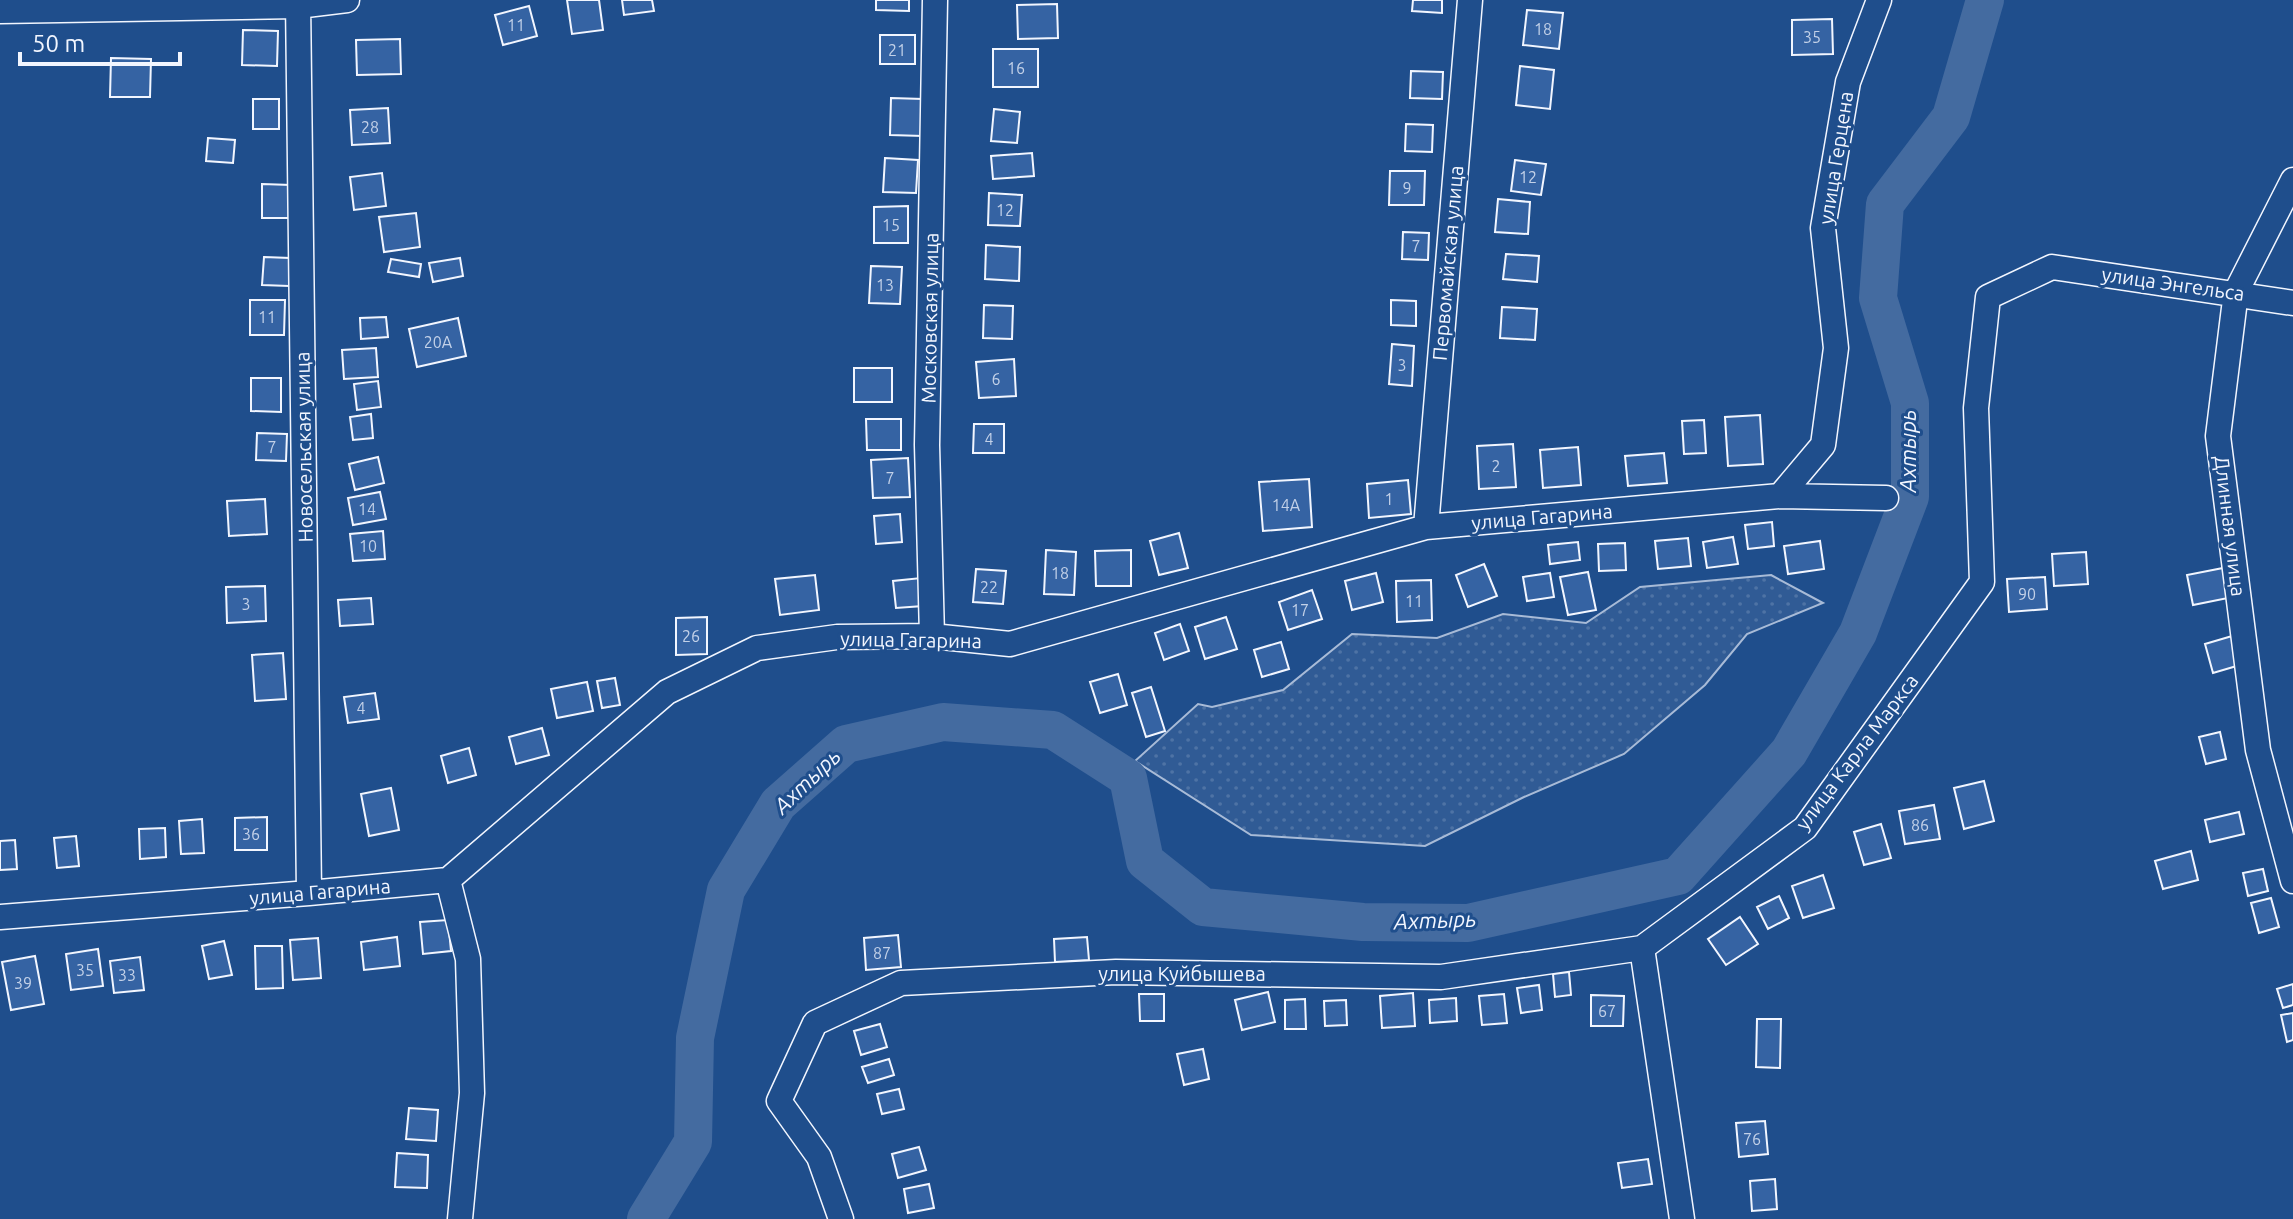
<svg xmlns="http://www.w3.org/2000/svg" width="2293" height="1219" font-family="Ubuntu,sans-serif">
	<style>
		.garden { fill: url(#garden-dots); stroke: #a8bbd7; stroke-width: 2 }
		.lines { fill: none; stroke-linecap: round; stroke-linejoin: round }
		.river { stroke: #446ba0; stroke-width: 38 }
		.building { fill: #3563a3; stroke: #f2f6ff; stroke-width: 2 }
		.minor-casing { stroke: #f2f6ff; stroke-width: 27 }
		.minor { stroke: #1f4e8c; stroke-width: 24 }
		.labels { text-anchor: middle; stroke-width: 6; stroke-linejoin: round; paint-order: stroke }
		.number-label { font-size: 16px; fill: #c3d1e8 }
		.street-label { font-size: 20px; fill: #f2f6ff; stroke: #1f4e8c }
		.water-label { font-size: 22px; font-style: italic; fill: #f2f6ff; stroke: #1f4e8c }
	</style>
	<defs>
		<pattern id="garden-dots" width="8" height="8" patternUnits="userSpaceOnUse" patternTransform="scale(2)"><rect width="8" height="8" fill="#305b95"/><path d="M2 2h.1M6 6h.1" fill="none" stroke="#4e73a5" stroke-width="1.8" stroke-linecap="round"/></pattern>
	</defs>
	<rect width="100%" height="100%" fill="#1f4e8c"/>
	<!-- garden -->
	<path class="garden" d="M1771 575 1823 603 1747 634 1705 685 1624 754 1524 797 1425 846 1251 835 1135 761 1198 704 1212 707 1283 690 1352 634 1437 638 1503 614 1586 623 1640 587Z"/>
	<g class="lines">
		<!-- river -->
		<path class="river" d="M646 1219 693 1142 695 1038 726 890 778 804 846 744 943 722 1053 730 1128 778 1145 861 1203 907 1363 922 1468 923 1678 876 1789 752 1858 633 1910 497V403L1878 298 1885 204 1951 117 1985 0"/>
	</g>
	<!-- building -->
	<path class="building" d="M567 0H599L603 30 572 34Z
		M622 0H652L654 11 624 15Z
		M876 0H909V11L876 10Z
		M1413 0H1442V13L1412 11Z
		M1057 4 1058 38 1018 39 1017 5Z
		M529 6 537 36 503 45 495 15Z
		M1527 10 1563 13 1559 49 1523 45Z
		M1832 19 1833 54 1792 55V20Z
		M243 30 278 31 277 66 242 65Z
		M880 35H915V64H880Z
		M400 39 401 74 357 75 356 40Z
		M993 49H1038V87H993Z
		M111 58 151 59 150 97H110Z
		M1520 66 1554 70 1550 109 1516 105Z
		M1411 71 1443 72 1442 99 1410 98Z
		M891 98 923 99V136L890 135Z
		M253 99H279V129H253Z
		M388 108 390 143 352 145 350 110Z
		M994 109 1020 112 1017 143 991 141Z
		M1406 124 1433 125 1432 152 1405 151Z
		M208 138 235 140 233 163 206 161Z
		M1032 153 1034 176 993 179 991 156Z
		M885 158 918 160 916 193 883 192Z
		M1515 160 1546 164 1541 195 1511 191Z
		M1390 171H1425L1424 205H1389Z
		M382 173 386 206 354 210 350 177Z
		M262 184 291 185 290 218H262Z
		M989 193 1022 195 1020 226 988 225Z
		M1498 199 1530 202 1528 234 1495 232Z
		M908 206V243H874V207Z
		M416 213 420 247 384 252 379 217Z
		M1403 232 1429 233 1428 260 1402 259Z
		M986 245 1020 247 1019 281 985 279Z
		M1506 254 1539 256 1537 282 1503 279Z
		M264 257 290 258 289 286 262 285Z
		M460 258 463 276 433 282 429 263Z
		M391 259 421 264 419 277 388 272Z
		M871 266 902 267 900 304 869 303Z
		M250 300H285L284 335H250Z
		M1391 300 1416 301V326L1391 325Z
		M984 305 1013 306 1012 339 983 338Z
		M1502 307 1537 309 1535 340 1500 338Z
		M386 317 388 337 361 339 360 318Z
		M458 318 466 356 417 367 409 329Z
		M1392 344 1414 346 1412 386 1389 384Z
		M376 348 378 377 344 379 342 350Z
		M1014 359 1016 396 979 398 976 362Z
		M854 368H892V402H854Z
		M251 378H281V412L251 411Z
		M378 381 381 407 357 410 354 384Z
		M371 414 373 438 353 440 350 417Z
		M1760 415 1763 464 1728 466 1725 417Z
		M866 419H901V450H867Z
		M1704 420 1706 453 1684 454 1682 421Z
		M974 424H1004V453H973Z
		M257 433 287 434 286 461 256 460Z
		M1513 444 1516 487 1479 489 1477 446Z
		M1578 447 1581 485 1543 488 1540 450Z
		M1664 453 1667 483 1628 486 1625 456Z
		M378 457 384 483 355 490 349 464Z
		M908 458 910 497 873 498 871 460Z
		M1309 479 1312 527 1263 531 1259 482Z
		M1408 480 1411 514 1369 518 1367 484Z
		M380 492 386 519 353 525 348 498Z
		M265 499 267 534 229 536 227 501Z
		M900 514 902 542 876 544 874 516Z
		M1772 522 1774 546 1748 549 1745 525Z
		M383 531 385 559 353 561 350 534Z
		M1179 533 1188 568 1159 575 1150 541Z
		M1733 537 1738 564 1707 568 1703 542Z
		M1688 538 1691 566 1658 569 1655 541Z
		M1820 541 1824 569 1788 574 1784 546Z
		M1578 542 1580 560 1550 564 1548 545Z
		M1625 543 1626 570 1599 571 1598 544Z
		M1046 550 1076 552 1074 595 1044 594Z
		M1131 550V586H1096L1095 551Z
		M2086 552 2088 584 2054 586 2052 554Z
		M1484 564 1497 596 1468 607 1456 575Z
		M2223 568 2228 598 2193 605 2187 575Z
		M976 569 1006 571 1003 604 973 602Z
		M1588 572 1596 610 1568 615 1560 577Z
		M1376 573 1383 602 1352 610 1345 581Z
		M1550 573 1554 597 1527 601 1523 577Z
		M815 575 819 610 780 615 775 579Z
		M2045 577 2047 609 2009 612 2007 579Z
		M921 578 923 606 896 608 893 581Z
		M1431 580 1432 620 1397 622 1396 581Z
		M265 586 266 621 227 623 226 587Z
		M1312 590 1322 619 1288 630 1279 602Z
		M371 598 373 624 340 626 338 600Z
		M707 617V654L676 655V618Z
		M1226 617 1237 649 1205 659 1195 627Z
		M1180 624 1189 651 1164 660 1155 633Z
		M2232 636 2240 665 2213 673 2205 644Z
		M1281 642 1289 669 1262 677 1254 650Z
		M283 653 286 699 255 701 252 655Z
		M1118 674 1127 705 1100 713 1090 682Z
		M615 678 620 705 602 708 597 681Z
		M587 682 593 711 557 718 551 689Z
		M1151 687 1165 731 1146 737 1132 693Z
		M375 693 379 719 348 723 344 697Z
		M542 728 549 755 516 764 509 737Z
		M2220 732 2226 759 2206 764 2199 737Z
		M469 748 476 775 448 783 441 756Z
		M1984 781 1994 821 1964 829 1954 788Z
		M391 788 399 830 369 836 361 794Z
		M1934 805 1940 839 1905 844 1899 811Z
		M2239 812 2244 834 2210 842 2205 820Z
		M267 817V850H235V818Z
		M202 819 204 853 181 854 179 821Z
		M1881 824 1891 858 1864 865 1854 832Z
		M165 828 166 857 140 859 139 829Z
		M76 836 79 866 57 868 54 838Z
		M15 840 17 869 0 870V841Z
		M2191 851 2198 880 2163 889 2155 861Z
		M2263 869 2268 891 2248 896 2243 873Z
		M1823 875 1834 908 1803 918 1792 886Z
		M1779 896 1789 918 1768 929 1757 907Z
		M2271 898 2279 927 2259 933 2251 903Z
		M1740 917 1758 944 1726 965 1708 939Z
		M448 920 451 951 423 954 420 922Z
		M898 935 901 967 866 970 864 938Z
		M397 937 400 966 364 970 361 942Z
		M1087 937 1089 960 1055 962 1054 939Z
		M318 938 321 978 293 980 290 940Z
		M224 941 232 975 209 979 202 946Z
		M255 946H282L283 988 256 989Z
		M98 949 103 986 71 990 66 954Z
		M35 956 44 1004 11 1010 2 962Z
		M140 957 144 990 114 993 110 961Z
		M1569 972 1571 995 1555 997 1553 974Z
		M2293 984V1005L2283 1008 2277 989Z
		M1539 985 1542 1010 1521 1013 1517 988Z
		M1268 992 1275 1022 1242 1030 1235 1000Z
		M1413 993 1415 1026 1382 1028 1380 996Z
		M1139 994H1164V1021H1140Z
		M1504 994 1507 1023 1482 1025 1479 996Z
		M1591 995 1624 996 1623 1026H1591Z
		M1456 998 1457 1021 1430 1023 1429 1000Z
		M1305 999 1306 1029H1285V1000Z
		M1346 1000 1347 1025 1325 1026 1324 1001Z
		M2293 1013V1040L2287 1042 2281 1015Z
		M1757 1019H1781L1780 1068 1756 1067Z
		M880 1024 887 1047 861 1055 854 1031Z
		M1203 1049 1209 1079 1184 1085 1177 1054Z
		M889 1059 894 1075 868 1083 862 1067Z
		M899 1089 904 1109 882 1114 877 1094Z
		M409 1108 438 1110 436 1141 406 1139Z
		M1765 1121 1768 1154 1739 1157 1736 1123Z
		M919 1147 926 1170 898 1178 892 1154Z
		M397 1153 428 1155 427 1188 395 1187Z
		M1648 1159 1652 1184 1622 1188 1618 1163Z
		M1775 1179 1777 1209 1752 1211 1750 1181Z
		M929 1184 934 1208 908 1213 904 1189Z"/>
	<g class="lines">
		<defs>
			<path id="minor" d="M298 0 309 893
				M0 11 298 6 347 0
				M2293 180 2236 292 2218 436 2258 750 2293 881
				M1780 496 1823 445 1836 348 1823 228 1848 82 1879 0
				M1426 527 1470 0
				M932 636 927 445 935 0
				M448 880 468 959 472 1093 460 1219
				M0 917 309 893 448 880 667 692 757 648 837 637 932 636 1010 644 1426 527 1780 496 1886 498
				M841 1219 819 1157 779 1101 815 1023 901 983 1116 972 1441 977 1642 948
				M1682 1219 1642 948 1805 828 1982 582 1976 408 1988 297 2052 267 2293 303"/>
		</defs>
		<!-- minor casing -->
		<use href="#minor" class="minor-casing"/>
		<!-- minor -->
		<use href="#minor" class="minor"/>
	</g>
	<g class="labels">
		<!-- number labels -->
		<g class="number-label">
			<text x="516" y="31">11</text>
			<text x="1543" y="35">18</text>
			<text x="1812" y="43">35</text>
			<text x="897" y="56">21</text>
			<text x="1016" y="74">16</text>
			<text x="370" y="133">28</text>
			<text x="1528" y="183">12</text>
			<text x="1407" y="194">9</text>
			<text x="1005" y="216">12</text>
			<text x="891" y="231">15</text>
			<text x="1416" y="252">7</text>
			<text x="885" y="291">13</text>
			<text x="267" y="323">11</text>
			<text x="438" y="348">20А</text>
			<text x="1402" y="371">3</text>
			<text x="996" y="385">6</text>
			<text x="989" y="445">4</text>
			<text x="272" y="453">7</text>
			<text x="1496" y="472">2</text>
			<text x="890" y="484">7</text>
			<text x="1389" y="505">1</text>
			<text x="1286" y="511">14А</text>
			<text x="367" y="515">14</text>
			<text x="368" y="552">10</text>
			<text x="1060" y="579">18</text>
			<text x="989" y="593">22</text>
			<text x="2027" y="600">90</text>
			<text x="1414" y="607">11</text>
			<text x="246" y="610">3</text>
			<text x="1300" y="616">17</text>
			<text x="691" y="642">26</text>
			<text x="361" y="714">4</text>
			<text x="1920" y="831">86</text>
			<text x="251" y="840">36</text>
			<text x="882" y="959">87</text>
			<text x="85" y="976">35</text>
			<text x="127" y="981">33</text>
			<text x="23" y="989">39</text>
			<text x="1607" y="1017">67</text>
			<text x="1752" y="1145">76</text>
		</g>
		<!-- street labels -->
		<g class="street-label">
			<text transform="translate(1836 158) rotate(-81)" y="7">улица Герцена</text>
			<text transform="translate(1448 263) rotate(-85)" y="7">Первомайская улица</text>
			<text transform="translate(2173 284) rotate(8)" y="7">улица Энгельса</text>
			<text transform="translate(930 318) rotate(-89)" y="7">Московская улица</text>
			<text transform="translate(304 447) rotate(-91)" y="7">Новосельская улица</text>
			<text transform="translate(1542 517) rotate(-5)" y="7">улица Гагарина</text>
			<text transform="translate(2230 526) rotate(83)" y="7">Длинная улица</text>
			<text transform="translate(911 640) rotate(1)" y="7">улица Гагарина</text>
			<text transform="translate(1857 752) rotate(-53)" y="7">улица Карла Маркса</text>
			<text transform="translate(320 892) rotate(-5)" y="7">улица Гагарина</text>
			<text x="1182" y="981">улица Куйбышева</text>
		</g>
		<!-- water labels -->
		<g class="water-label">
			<text transform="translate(1908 451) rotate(-90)" y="8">Ахтырь</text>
			<text transform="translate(807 781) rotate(-44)" y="8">Ахтырь</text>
			<text transform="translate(1435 920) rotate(-2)" y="8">Ахтырь</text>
		</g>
	</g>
	<!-- scale -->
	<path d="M20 52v12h160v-12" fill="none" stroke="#f2f6ff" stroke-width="4"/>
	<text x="32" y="52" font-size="24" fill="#f2f6ff" stroke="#1f4e8c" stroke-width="6" paint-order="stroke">50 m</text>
</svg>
